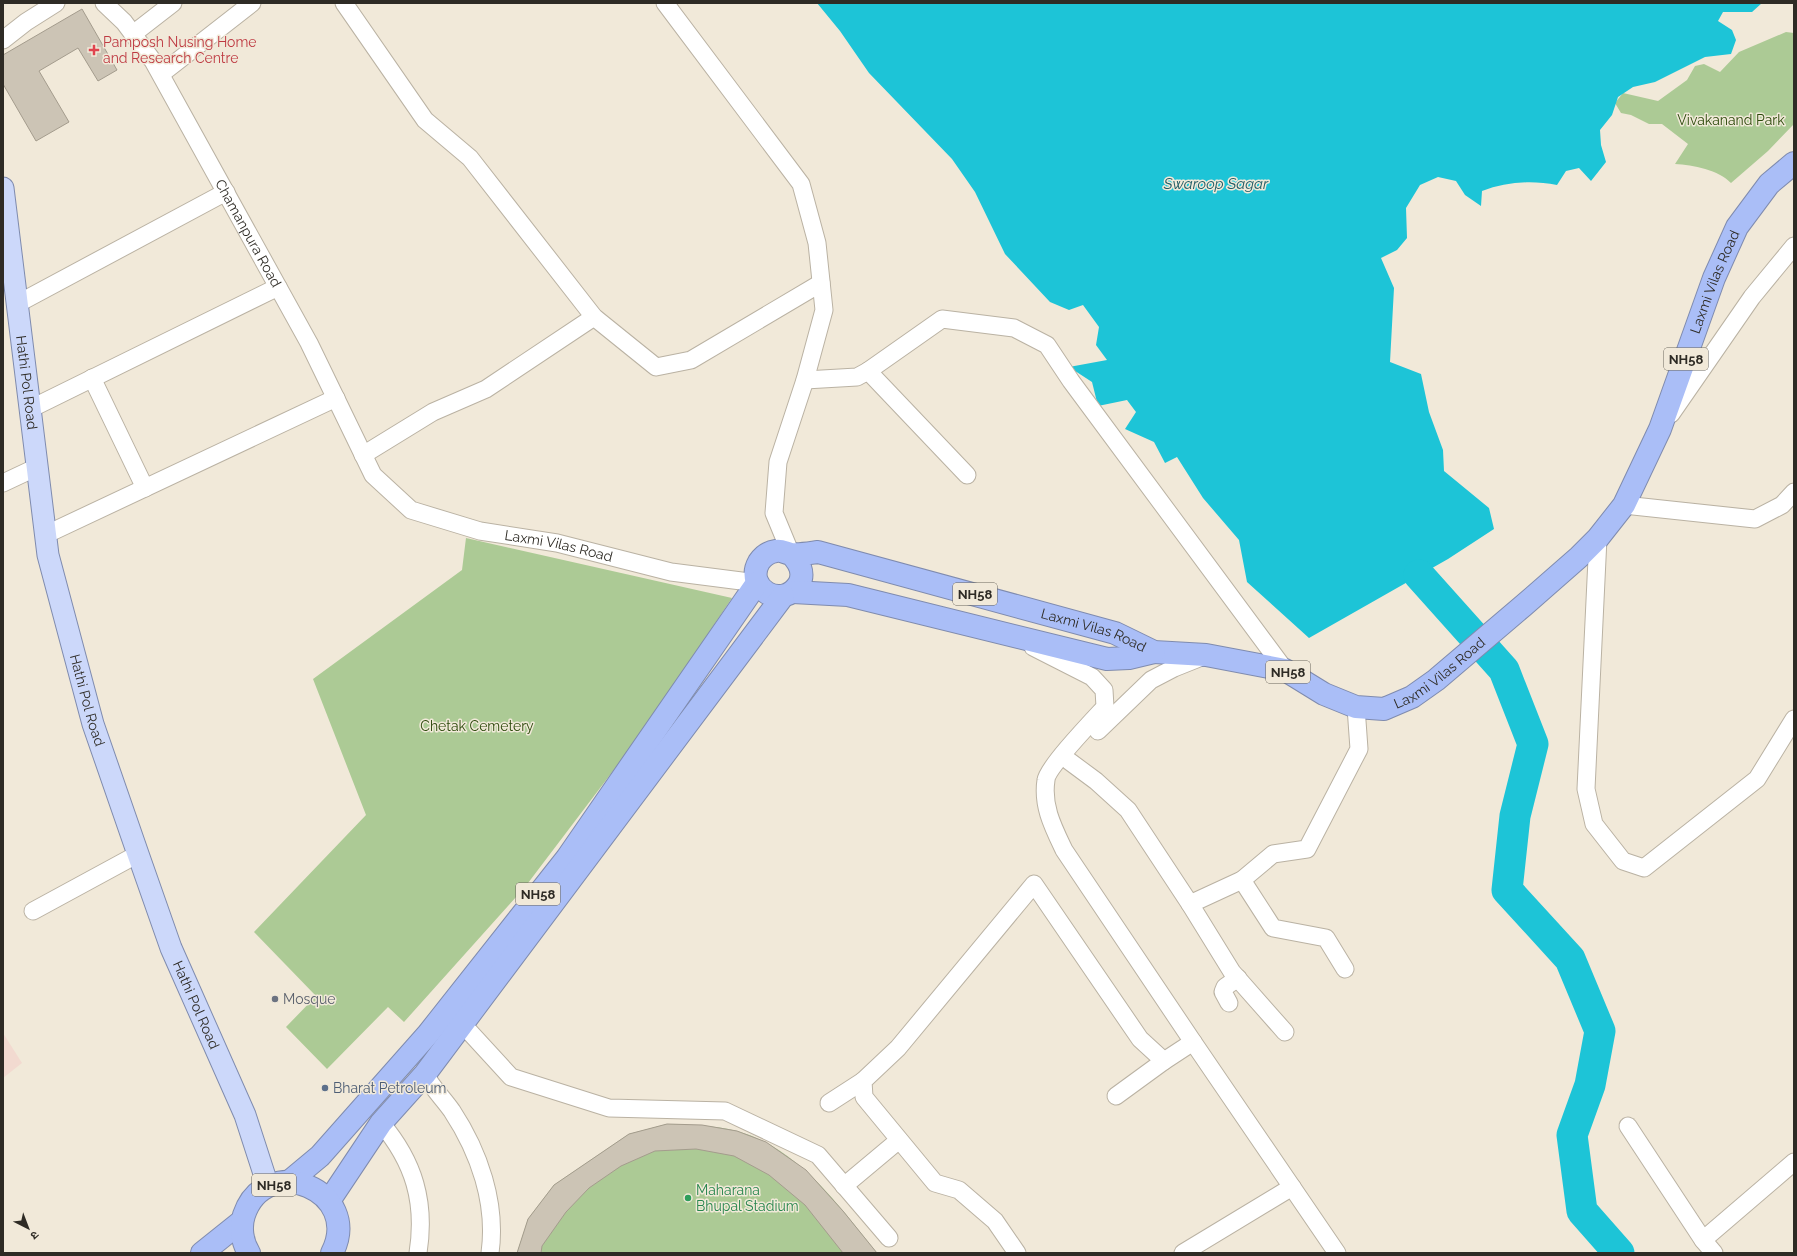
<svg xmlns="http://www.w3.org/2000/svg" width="1797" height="1256" font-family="Raleway,'Noto Sans Devanagari',sans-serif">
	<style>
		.medical { fill: #f2dad0 }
		.green { fill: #acca95 }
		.water { fill: #1dc4d7 }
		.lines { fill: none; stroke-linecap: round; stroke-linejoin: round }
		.river { stroke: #1dc4d7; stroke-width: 31 }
		.building { fill: #ccc4b5; stroke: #a49c8d }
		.minor-casing { stroke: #bab2a3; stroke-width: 19 }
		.major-casing { stroke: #7f8bae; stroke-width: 23 }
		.highway-casing { stroke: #7f8bae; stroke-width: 24 }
		.minor { stroke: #fff; stroke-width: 17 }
		.major { stroke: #ccd8fa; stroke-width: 21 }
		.highway { stroke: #aabef7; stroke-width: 22 }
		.health-dot { fill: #e0444e; stroke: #f1e9d9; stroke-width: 1.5 }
		.worship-dot { fill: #6b7280; stroke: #f1e9d9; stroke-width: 1.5 }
		.service-dot { fill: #5c6f8a; stroke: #f1e9d9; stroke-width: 1.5 }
		.leisure-dot { fill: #2e9e5b; stroke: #f1e9d9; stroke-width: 1.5 }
		.labels { text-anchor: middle; stroke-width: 3; stroke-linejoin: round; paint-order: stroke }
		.shield { fill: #f1e9d9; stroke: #68645b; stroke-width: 1 }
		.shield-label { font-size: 13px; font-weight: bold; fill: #2e2b25 }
		.health-label { font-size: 14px; fill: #be3a42; stroke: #f1e9d9; text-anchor: start }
		.park-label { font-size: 14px; fill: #2c490b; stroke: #f1e9d9 }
		.street-label { font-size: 14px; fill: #2e2b25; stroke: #f1e9d9 }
		.worship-label { font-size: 14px; fill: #5b616d; stroke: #f1e9d9; text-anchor: start }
		.service-label { font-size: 14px; fill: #4e5e75; stroke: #f1e9d9; text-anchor: start }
		.leisure-label { font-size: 14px; fill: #27864d; stroke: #f1e9d9; text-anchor: start }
		.water-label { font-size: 15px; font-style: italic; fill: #215d65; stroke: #f1e9d9 }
	</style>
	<rect width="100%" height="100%" fill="#f1e9d9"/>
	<!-- medical -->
	<path class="medical" d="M3 1033 22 1063 3 1078Z"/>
	<!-- green -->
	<path class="green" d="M1786 32 1794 33V124L1768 151 1731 183C1719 170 1693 165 1675 164L1688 144 1662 124H1649L1631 115 1621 113 1615 103 1623 93 1658 101 1687 80 1695 66 1704 64 1720 72 1739 52Z
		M466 538 732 598 641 734 525 887 404 1022 388 1007 327 1069 286 1027 316 996 254 932 366 815 313 679 462 570Z
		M667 1124C691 1125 714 1125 737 1131 799 1148 839 1206 877 1253H517L528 1219 554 1185 629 1134Z"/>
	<!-- water -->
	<path class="water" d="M817 3H1762L1752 12H1723L1718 21 1732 30 1736 40 1731 54 1705 57 1655 82 1633 87 1618 97 1612 115 1600 130 1601 145 1606 162 1591 181 1579 168 1566 171 1557 185C1531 180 1506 182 1482 191L1481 206 1465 195 1456 181 1438 177 1420 185 1406 208 1407 238 1397 250 1381 258 1394 288 1390 362 1421 374 1429 412 1443 450 1444 471 1489 508 1494 529 1448 559 1309 638 1247 582 1239 540 1203 498 1177 457 1165 463 1154 442 1125 429 1136 412 1127 400 1098 406 1092 382 1069 367 1107 360 1096 345 1099 327 1083 305 1069 310 1050 302 1005 254 975 192 952 159 869 73 840 31Z"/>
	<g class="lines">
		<!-- river -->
		<path class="river" d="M1419 575 1504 670 1533 744 1515 816 1507 890 1570 959 1600 1031 1590 1085 1572 1135 1582 1211 1619 1253"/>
	</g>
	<!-- building -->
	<path class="building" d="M82 9 117 70 98 81 78 48 39 71 69 122 36 141 3 84V55Z
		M667 1124 702 1125 737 1131 766 1142 806 1170 843 1211 877 1253H843L805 1205 769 1175 734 1156 696 1149 655 1151 621 1166 589 1188 566 1212 542 1246 541 1253H517L528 1219 554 1185 629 1134Z"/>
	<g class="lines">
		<defs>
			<g id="minor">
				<path id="s1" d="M104 3 124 22 153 61 309 343 373 475 411 510 480 531 557 543 671 572 757 583"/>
				<path d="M344 3 425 120 470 158 594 317 656 367 691 360 821 283"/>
				<path d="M665 3 801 184 817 243 824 310 805 380 778 462 774 513 791 554"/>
				<path d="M133 34 173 3"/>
				<path d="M3 40 26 22 56 3"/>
				<path d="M161 74 252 3"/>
				<path d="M17 304 226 192"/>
				<path d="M868 371 942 319 1014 328 1047 345 1071 381 1285 670"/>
				<path d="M92 378 145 488"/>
				<path d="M805 380 857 377 868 371 967 475"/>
				<path d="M30 409 278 287"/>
				<path d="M1671 414 1752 297 1794 246"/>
				<path d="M363 455 433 412 486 389 594 317"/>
				<path d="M3 483 37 467"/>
				<path d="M1624 505 1755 519 1782 505 1794 492"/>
				<path d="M45 535 336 398"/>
				<path d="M1598 538 1586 789 1594 824 1623 861 1644 868 1757 779 1794 719"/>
				<path d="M1033 647 1092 677 1104 690 1105 707C1094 719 1047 768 1046 780 1042 806 1053 827 1064 850L1193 1042 1337 1253"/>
				<path d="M1098 731 1151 680 1174 668 1204 656"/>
				<path d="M1069 761 1096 781 1128 810 1190 904 1242 880 1273 854 1307 849 1359 749 1356 707"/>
				<path d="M1242 880 1273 928 1326 938 1345 969"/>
				<path d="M1190 904 1232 972 1285 1032"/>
				<path d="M33 911 138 854"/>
				<path d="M1229 1003 1223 992 1225 987 1238 978"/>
				<path d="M455 1016 511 1077 609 1108 725 1111 818 1155 889 1238"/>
				<path d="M425 1074C432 1088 443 1098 452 1111 479 1152 497 1203 490 1253"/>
				<path d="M1116 1096 1164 1061"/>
				<path d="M829 1103 863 1081"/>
				<path d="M381 1123C414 1162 426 1202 418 1253"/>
				<path d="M1628 1126 1703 1240"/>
				<path d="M844 1186 899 1140"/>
				<path d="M1017 1253 995 1221 959 1190 935 1183 864 1097 863 1081 898 1048 1034 884 1140 1039 1164 1061 1193 1042"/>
				<path d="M1183 1253 1292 1187"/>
				<path d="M1714 1253 1703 1240 1794 1162"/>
			</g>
			<g id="major">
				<path id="s2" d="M3 188 48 555 93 724 138 854 171 948 245 1115 268 1186"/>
			</g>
			<g id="highway">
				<path id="s3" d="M791 554C799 562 805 573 799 584 782 611 744 588 759 562 763 556 768 552 776 551 781 550 786 553 791 554 799 555 810 553 818 552L1115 633 1154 652 1206 655 1285 670 1324 694 1356 707 1384 709 1412 697 1436 680 1523 606 1579 557 1598 538 1624 505 1660 429 1714 278 1737 227 1769 184 1794 163"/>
				<path d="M793 592 848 595 1107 659 1129 658 1154 652"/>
				<path d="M290 1181 320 1156 428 1034 567 858 757 583"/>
				<path d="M329 1201 381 1123 425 1074 783 596"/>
				<path d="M202 1253 242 1221"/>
				<path d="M249 1253C242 1242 240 1227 244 1215 266 1150 364 1191 332 1253"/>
			</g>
		</defs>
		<!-- minor casing -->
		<use href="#minor" class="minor-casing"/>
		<!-- major casing -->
		<use href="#major" class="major-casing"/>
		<!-- highway casing -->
		<use href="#highway" class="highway-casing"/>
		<!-- minor -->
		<use href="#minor" class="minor"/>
		<!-- major -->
		<use href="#major" class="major"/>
		<!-- highway -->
		<use href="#highway" class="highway"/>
	</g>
	<!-- markers -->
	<path class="health-dot" d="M92 44h4v4h4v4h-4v4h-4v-4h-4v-4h4z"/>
	<circle class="worship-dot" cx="275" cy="999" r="4"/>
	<circle class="service-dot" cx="325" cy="1088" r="4"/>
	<circle class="leisure-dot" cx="688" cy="1198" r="4"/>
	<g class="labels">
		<!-- shield labels -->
		<g class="shield">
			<rect x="1664" y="348" width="44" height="22" rx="3"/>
			<rect x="953" y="583" width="44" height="22" rx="3"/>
			<rect x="1266" y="661" width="44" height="22" rx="3"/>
			<rect x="516" y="883" width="44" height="22" rx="3"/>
			<rect x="252" y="1174" width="44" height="22" rx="3"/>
		</g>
		<g class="shield-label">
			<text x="1686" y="364">NH58</text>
			<text x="975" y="599">NH58</text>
			<text x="1288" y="677">NH58</text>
			<text x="538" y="899">NH58</text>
			<text x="274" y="1190">NH58</text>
		</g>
		<!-- health labels -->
		<g class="health-label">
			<text x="103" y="47">Pamposh Nusing Home<tspan x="103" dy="16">and Research Centre</tspan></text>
		</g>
		<!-- park labels -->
		<g class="park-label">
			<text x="1731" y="125">Vivakanand Park</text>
			<text x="477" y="731">Chetak Cemetery</text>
		</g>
		<!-- street labels -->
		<g class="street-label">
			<text dy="5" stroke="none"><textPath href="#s1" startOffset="273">Chamanpura Road</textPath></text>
			<text dy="5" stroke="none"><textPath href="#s3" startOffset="1320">Laxmi Vilas Road</textPath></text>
			<text dy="5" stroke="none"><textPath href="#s2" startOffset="196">Hathi Pol Road</textPath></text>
			<text dy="5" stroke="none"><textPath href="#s1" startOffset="749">Laxmi Vilas Road</textPath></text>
			<text dy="5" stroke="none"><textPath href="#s3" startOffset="456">Laxmi Vilas Road</textPath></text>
			<text dy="5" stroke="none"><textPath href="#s3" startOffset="828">Laxmi Vilas Road</textPath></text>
			<text dy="5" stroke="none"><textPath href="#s2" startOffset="520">Hathi Pol Road</textPath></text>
			<text dy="5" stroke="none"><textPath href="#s2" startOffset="844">Hathi Pol Road</textPath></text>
		</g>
		<!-- worship labels -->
		<g class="worship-label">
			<text x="283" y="1004">Mosque</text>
		</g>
		<!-- service labels -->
		<g class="service-label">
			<text x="333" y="1093">Bharat Petroleum</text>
		</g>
		<!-- leisure labels -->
		<g class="leisure-label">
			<text x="696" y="1195">Maharana<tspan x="696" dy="16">Bhupal Stadium</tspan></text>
		</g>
		<!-- water labels -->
		<g class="water-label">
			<text x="1216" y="189">Swaroop Sagar</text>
		</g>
	</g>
	<!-- border -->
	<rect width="1797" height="1256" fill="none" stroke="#2e2b25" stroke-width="8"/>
	<!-- north arrow -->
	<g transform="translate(28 1228) rotate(138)" stroke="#f1e9d9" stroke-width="3" paint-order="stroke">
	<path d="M0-3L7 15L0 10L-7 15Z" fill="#2e2b25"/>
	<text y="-6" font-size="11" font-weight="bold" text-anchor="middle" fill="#2e2b25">उ</text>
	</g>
</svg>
